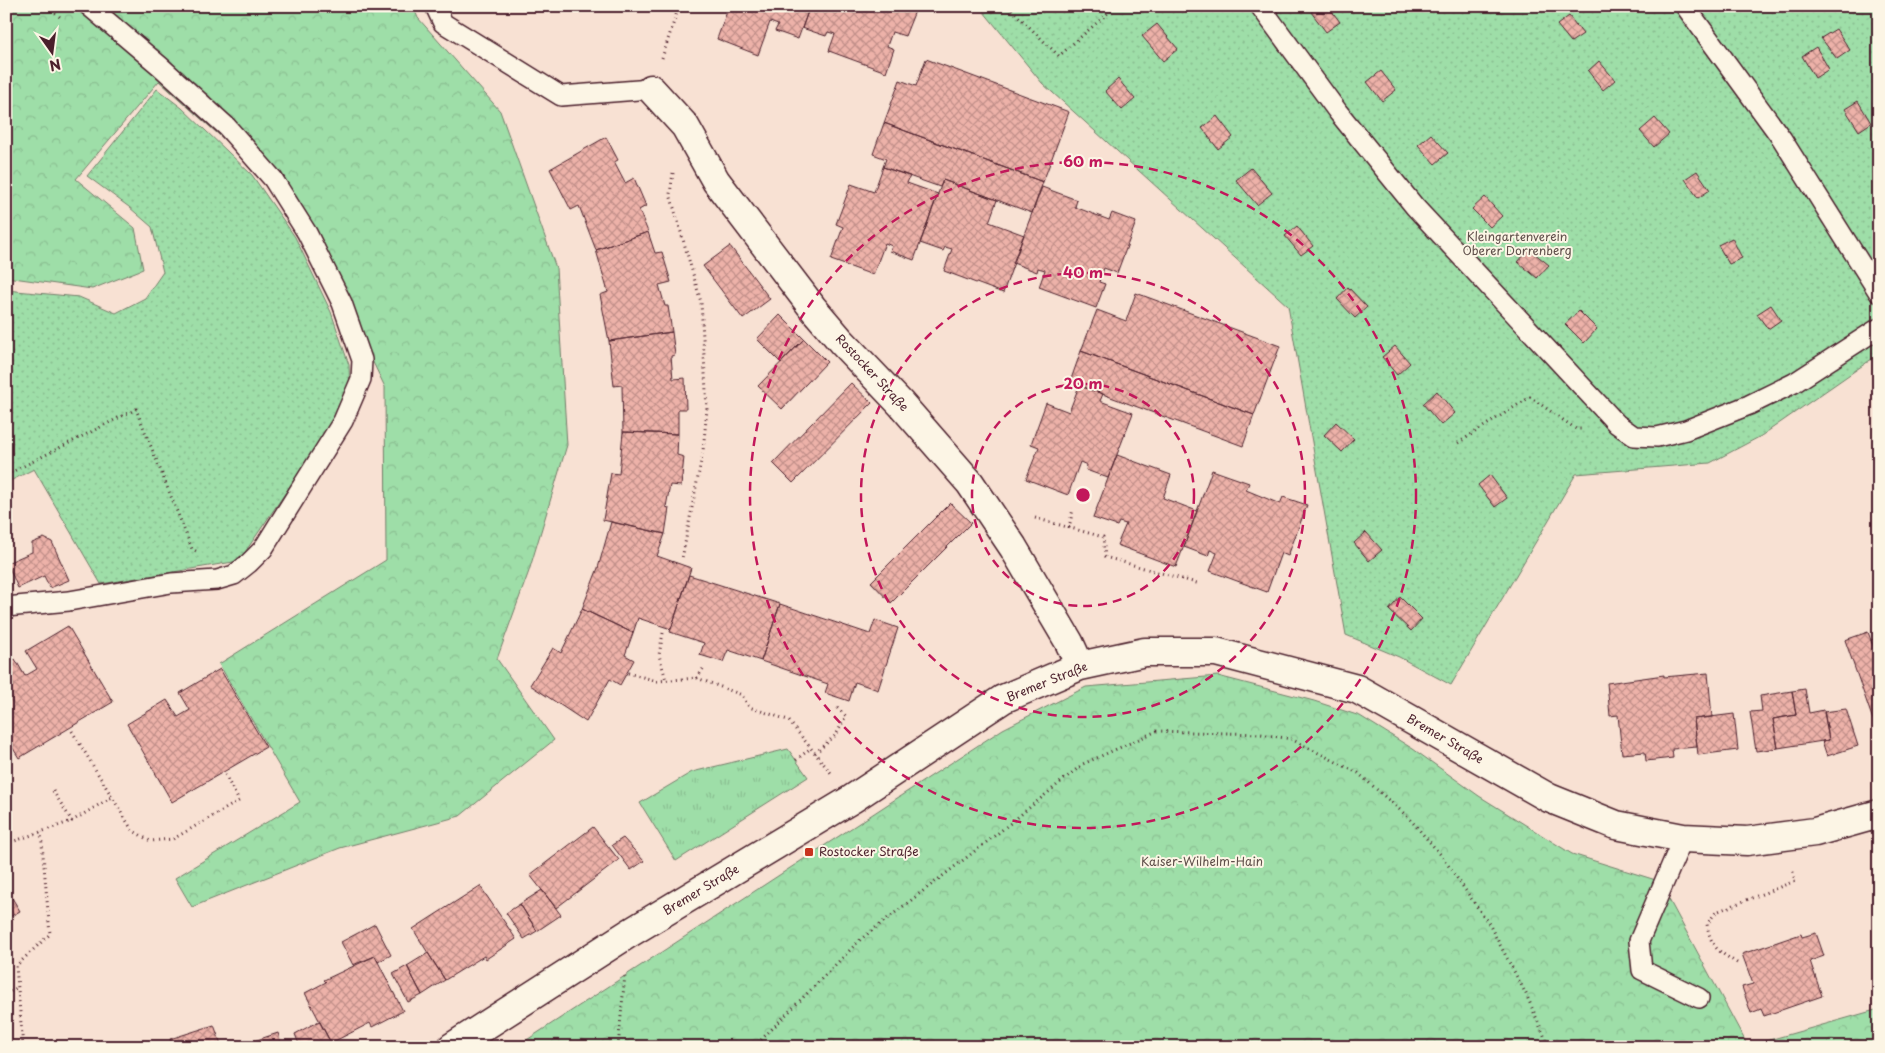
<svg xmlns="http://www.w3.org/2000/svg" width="1885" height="1053" font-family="'Playpen Sans',sans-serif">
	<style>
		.grass { fill: url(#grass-dots); stroke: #747e6a }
		.forest { fill: url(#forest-crowns); stroke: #747e6a }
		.park { fill: url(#park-tufts); stroke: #747e6a }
		.building { fill: url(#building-cross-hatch); stroke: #4a1f2b }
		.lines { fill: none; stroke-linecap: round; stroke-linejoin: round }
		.lane-casing { stroke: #4a1f2b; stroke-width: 22 }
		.street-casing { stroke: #4a1f2b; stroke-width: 31 }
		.path { stroke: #4a1f2b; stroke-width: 3; stroke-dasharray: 1 4; stroke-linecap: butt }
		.lane { stroke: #fcf5e5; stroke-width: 19 }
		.street { stroke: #fcf5e5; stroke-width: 28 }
		.ring { fill: none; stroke: #c2185b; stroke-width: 2.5; stroke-dasharray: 9 6 }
		.poi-dot { fill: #c8321e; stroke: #fcf5e5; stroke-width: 2 }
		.labels { text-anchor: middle; stroke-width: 4; stroke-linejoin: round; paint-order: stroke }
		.park-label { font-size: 12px; fill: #5f4f4a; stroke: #fcf5e5 }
		.street-label { font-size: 12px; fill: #4a1f2b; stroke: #fcf5e5 }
		.poi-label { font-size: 12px; fill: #4a1f2b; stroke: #fcf5e5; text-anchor: start }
		.centre { fill: #c2185b; stroke: #fcf5e5; stroke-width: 2.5 }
		.ring-label { font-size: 15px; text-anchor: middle; font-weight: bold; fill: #c2185b; stroke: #fcf5e5; stroke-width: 4; stroke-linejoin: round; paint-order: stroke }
	</style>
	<defs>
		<pattern id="grass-dots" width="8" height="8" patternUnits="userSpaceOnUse" patternTransform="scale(1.25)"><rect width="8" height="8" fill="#9edea8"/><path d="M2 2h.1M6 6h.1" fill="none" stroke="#8abe91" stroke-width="1.8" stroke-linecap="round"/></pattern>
		<pattern id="forest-crowns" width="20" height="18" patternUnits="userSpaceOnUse" patternTransform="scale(1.25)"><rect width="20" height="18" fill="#9edea8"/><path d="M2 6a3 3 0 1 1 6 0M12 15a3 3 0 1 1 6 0" fill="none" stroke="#8abe91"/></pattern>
		<pattern id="park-tufts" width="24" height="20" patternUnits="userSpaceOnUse" patternTransform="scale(1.25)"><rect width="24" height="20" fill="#9edea8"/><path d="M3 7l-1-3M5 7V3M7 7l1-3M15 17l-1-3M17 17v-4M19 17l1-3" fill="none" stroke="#8abe91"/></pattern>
		<pattern id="building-cross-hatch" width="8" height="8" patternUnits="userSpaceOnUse" patternTransform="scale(1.25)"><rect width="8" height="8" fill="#edb2a9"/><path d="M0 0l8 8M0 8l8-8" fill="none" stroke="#c2908a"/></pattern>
	</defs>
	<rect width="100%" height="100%" fill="#f8e1d3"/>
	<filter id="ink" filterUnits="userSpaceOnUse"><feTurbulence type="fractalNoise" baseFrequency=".02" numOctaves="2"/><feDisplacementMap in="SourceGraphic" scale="10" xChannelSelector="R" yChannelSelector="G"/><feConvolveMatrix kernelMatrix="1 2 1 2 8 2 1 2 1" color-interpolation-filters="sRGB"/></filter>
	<g filter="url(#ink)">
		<!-- grass -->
		<path class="grass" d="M979 6H1879V354L1761 436 1710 463 1576 474 1451 685 1399 657 1346 635 1288 306 1042 83Z
			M157 89 182 108 252 175 295 237 331 312 349 365 350 398 239 561 101 584 34 469 6 483V290L79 297 116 313 145 298 163 272 152 227 129 207 87 176Z"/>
		<!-- forest -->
		<path class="forest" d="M6 6H413L418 18 500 111 556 268 567 445 529 571 497 659 554 740 460 816 340 848 192 907 175 878 300 802 219 664 386 560 385 387 297 205 159 81 76 179 135 228 143 269 92 289 6 277Z
			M1218 676 1314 701 1360 716 1413 749 1479 796 1572 854 1659 881 1748 1046 1879 1009V1047H516L1003 729 1086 687Z"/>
		<!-- park -->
		<path class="park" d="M788 749 808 777 676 861 640 803 692 772Z"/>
		<!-- building -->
		<path class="building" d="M729 6H810L798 39 775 31 778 25 770 22 758 55 717 39Z
			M810 6H917L905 36 892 32 887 46 894 49 886 72 829 51 835 34 828 32 826 36 802 28Z
			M1320 6H1328L1340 22 1326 32 1311 12Z
			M1569 16 1583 34 1571 42 1557 25Z
			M1157 24 1178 49 1163 61 1142 36Z
			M1836 29 1850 50 1837 59 1821 38Z
			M1816 47 1829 69 1815 78 1802 56Z
			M926 59 1069 112 1043 182 884 123 900 80 916 86Z
			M1599 61 1615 80 1603 90 1588 71Z
			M1381 71 1396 90 1382 101 1367 82Z
			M1118 79 1135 99 1122 110 1105 91Z
			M1858 101 1871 123 1859 131 1845 109Z
			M1217 116 1233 137 1218 149 1202 128Z
			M1655 118 1669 134 1654 147 1640 131Z
			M884 123 1043 182 1032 213 943 180 940 187 883 167 886 159 873 154Z
			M1431 134 1448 153 1435 164 1418 145Z
			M606 137 618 160 614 162 625 183 634 178 646 206 639 210 648 232 596 250 579 206 571 210 550 169Z
			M883 167 910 176 907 183 938 194 914 260 890 251 892 246 885 243 873 275 831 260 843 227 836 224 851 184 874 192Z
			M1251 168 1272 193 1257 205 1236 180Z
			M1697 171 1710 190 1698 198 1685 179Z
			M943 180 997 200 989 222 1024 235 1003 293 944 271 952 249 945 247 943 251 920 243Z
			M1042 187 1077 200 1075 207 1109 220 1112 213 1136 222 1117 273 1104 268 1099 282 1105 284 1096 308 1039 287 1045 270 1038 268 1037 272 1013 263Z
			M1485 197 1502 216 1490 227 1472 209Z
			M1297 226 1313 246 1301 255 1285 236Z
			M648 232 655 253 662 252 671 282 659 285 665 306H668L672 332 609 341 600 295 608 292 596 250Z
			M1732 238 1742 258 1729 264 1718 245Z
			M730 246 770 299 743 319 703 266Z
			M1529 249 1549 265 1537 278 1518 262Z
			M1348 287 1367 307 1355 318 1337 299Z
			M1136 293 1280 346 1254 415 1081 351 1097 310 1126 321Z
			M1771 305 1781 320 1768 329 1757 314Z
			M1579 311 1597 329 1584 343 1565 324Z
			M780 315 804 339 781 363 757 339Z
			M672 332 675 355 671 356 673 379 685 378 686 409H678V434L623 432 622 385 614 386 609 341Z
			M804 339 827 362 782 409 758 386Z
			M1395 346 1410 363 1397 375 1382 357Z
			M1081 351 1254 415 1243 446 1070 382Z
			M851 383 872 403 793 483 773 463Z
			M1079 386 1103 394 1100 401 1133 413 1108 478 1086 470 1087 465 1080 462 1068 495 1026 479 1039 447 1031 444 1046 403 1069 412Z
			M1437 391 1455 413 1441 425 1423 404Z
			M1336 422 1354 439 1342 452 1324 435Z
			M623 432 678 434 677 455 684 457 681 486 670 485 666 507 669 508 665 534 603 520 611 473 619 474Z
			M1117 455 1171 475 1163 498 1197 511 1176 567 1117 545 1126 524 1119 522 1117 526 1093 518Z
			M1212 470 1249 483 1246 490 1280 504 1283 497 1307 505 1288 556 1281 553 1267 592 1210 571 1217 553 1210 550 1208 556 1184 547Z
			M1490 475 1507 498 1495 507 1478 485Z
			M950 503 971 523 891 603 871 582Z
			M611 522 665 534 657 556 691 568 671 629 638 618 633 633 582 609 598 568Z
			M1366 532 1382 550 1369 561 1354 543Z
			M44 538 52 542 69 580 50 588 44 576 18 588 7 563 32 552V543Z
			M689 575 780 604 761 661 728 650 723 662 700 655 704 643 670 632Z
			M1400 597 1422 619 1411 631 1389 610Z
			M780 604 870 634 875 620 898 628 878 690 855 682 849 701 825 693 828 684 761 661Z
			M582 609 633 633 625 655 634 660 620 685 610 679 586 722 530 685 553 648 561 653Z
			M68 626 113 702 19 758 6 737V664L15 659 25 676 37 669 26 651Z
			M1868 632 1879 662V737L1845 640Z
			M1879 637V662L1871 640Z
			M220 669 266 747 172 802 127 724 167 700 178 717 190 710 180 693Z
			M1708 673 1712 717 1694 719 1697 747 1672 749 1673 758 1646 761 1645 752 1622 754 1618 715 1610 716 1607 683 1664 675V677Z
			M1805 689 1809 713 1824 710 1829 740 1778 748 1773 719 1796 715 1792 691Z
			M1792 691 1796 715 1773 719 1778 748 1756 751 1750 712 1762 711 1760 696Z
			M1846 709 1858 746 1827 756 1822 741 1829 740 1824 712Z
			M1734 714 1738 750 1698 755 1694 719Z
			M593 827 619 860 556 908 530 875Z
			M623 838 644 861 631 870 612 845Z
			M480 886 516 939 486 959 484 956 445 980 413 929Z
			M6 888 20 911 6 919Z
			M542 890 561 915 537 931 520 904Z
			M520 904 537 931 524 939 506 913Z
			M375 924 391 955 378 962 375 956 353 965 341 942Z
			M1816 933 1824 956 1810 961 1822 996 1764 1016 1761 1009 1751 1013 1742 987 1753 984 1742 954 1801 934 1802 937Z
			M428 953 445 980 422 995 407 966Z
			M375 956 403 1011 372 1027 370 1023 331 1043 305 993 326 982 324 980Z
			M407 966 422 995 408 1002 393 974Z
			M319 1021 333 1047H300L295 1034Z
			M214 1025 222 1047H172L170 1039Z
			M278 1033 282 1047H236Z"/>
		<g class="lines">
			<defs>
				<path id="lane" d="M435 6 443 23 561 96 651 89
					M1260 6 1338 112 1415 207 1617 424 1634 436 1657 437 1686 430 1749 405 1794 383 1879 328
					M1685 6 1782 139 1879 293
					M6 607 69 601 171 583 217 580 234 575 249 563 263 549 343 421 361 379 362 360 342 303 307 233 273 179 227 127 160 66 89 6
					M1683 838 1639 941 1642 970 1699 998"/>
				<path id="street" d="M651 89 685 126 716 181 812 307 841 341 901 404 970 483 1013 547 1069 642 1080 666
					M452 1047 628 934 852 799 1003 699 1080 666 1145 652H1216L1357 689 1549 798 1616 825 1683 838 1747 841 1815 832 1879 814"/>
			</defs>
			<!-- lane casing -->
			<use href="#lane" class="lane-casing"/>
			<!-- street casing -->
			<use href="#street" class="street-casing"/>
			<!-- path -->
			<path class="path" d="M48 6 62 19
				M1008 6 1059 56 1116 6
				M662 58 679 6
				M673 173 670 194 701 302 707 409 703 451 682 559
				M1458 443 1530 397 1576 429H1581
				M6 475 136 409 192 549 198 552
				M1035 518 1103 537 1105 557 1200 584
				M1069 528 1073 509
				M663 633 659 655 666 680
				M628 673 657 681 697 678 742 695 749 707 788 720 831 773
				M697 678 705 666
				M72 731 132 830 150 841 173 839 239 801 225 775
				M815 753 836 735 846 716 836 707
				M796 760 811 748
				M53 791 72 821 112 797
				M6 844 72 821
				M1737 963C1718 951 1711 948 1707 924L1716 912 1795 881 1792 868
				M6 994 18 987
				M23 1047 16 966 50 934 41 832
				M618 1047 625 975
				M754 1047 861 939 997 834 1083 764 1157 731 1261 734 1291 739 1358 773 1408 817 1441 855 1489 924 1526 994 1549 1047"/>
			<!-- lane -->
			<use href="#lane" class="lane"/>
			<!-- street -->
			<use href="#street" class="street"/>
		</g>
	</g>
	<!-- distance rings -->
	<g class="ring">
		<circle cx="1083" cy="495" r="111"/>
		<circle cx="1083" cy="495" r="222"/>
		<circle cx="1083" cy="495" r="333"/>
	</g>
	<!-- markers -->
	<rect class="poi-dot" x="804" y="847" width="10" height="10" rx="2.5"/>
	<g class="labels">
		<!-- park labels -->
		<g class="park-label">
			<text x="1517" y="241">Kleingartenverein<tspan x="1517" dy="14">Oberer Dorrenberg</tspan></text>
			<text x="1202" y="866">Kaiser-Wilhelm-Hain</text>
		</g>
		<!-- street labels -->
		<g class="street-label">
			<text transform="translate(872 373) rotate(47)" y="4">Rostocker Straße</text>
			<text transform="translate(1047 682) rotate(-22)" y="4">Bremer Straße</text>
			<text transform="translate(1445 739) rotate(30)" y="4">Bremer Straße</text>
			<text transform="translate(701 890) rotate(-31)" y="4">Bremer Straße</text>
		</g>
		<!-- poi labels -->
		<g class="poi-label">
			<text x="819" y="856">Rostocker Straße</text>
		</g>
	</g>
	<circle cx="1083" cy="495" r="8" class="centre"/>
	<g class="ring-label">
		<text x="1083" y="167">60 m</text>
		<text x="1083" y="278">40 m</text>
		<text x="1083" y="389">20 m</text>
	</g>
	<!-- margin -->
	<rect width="1885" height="1053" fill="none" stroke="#fcf5e5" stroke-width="25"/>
	<rect x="12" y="12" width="1860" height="1028" fill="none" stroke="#4a1f2b" stroke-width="2" filter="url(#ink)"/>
	<!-- north arrow -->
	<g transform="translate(52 52) rotate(166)" stroke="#fcf5e5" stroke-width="4" paint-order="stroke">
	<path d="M0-4L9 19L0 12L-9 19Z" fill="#4a1f2b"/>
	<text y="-8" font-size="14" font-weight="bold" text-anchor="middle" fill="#4a1f2b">N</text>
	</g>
</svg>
